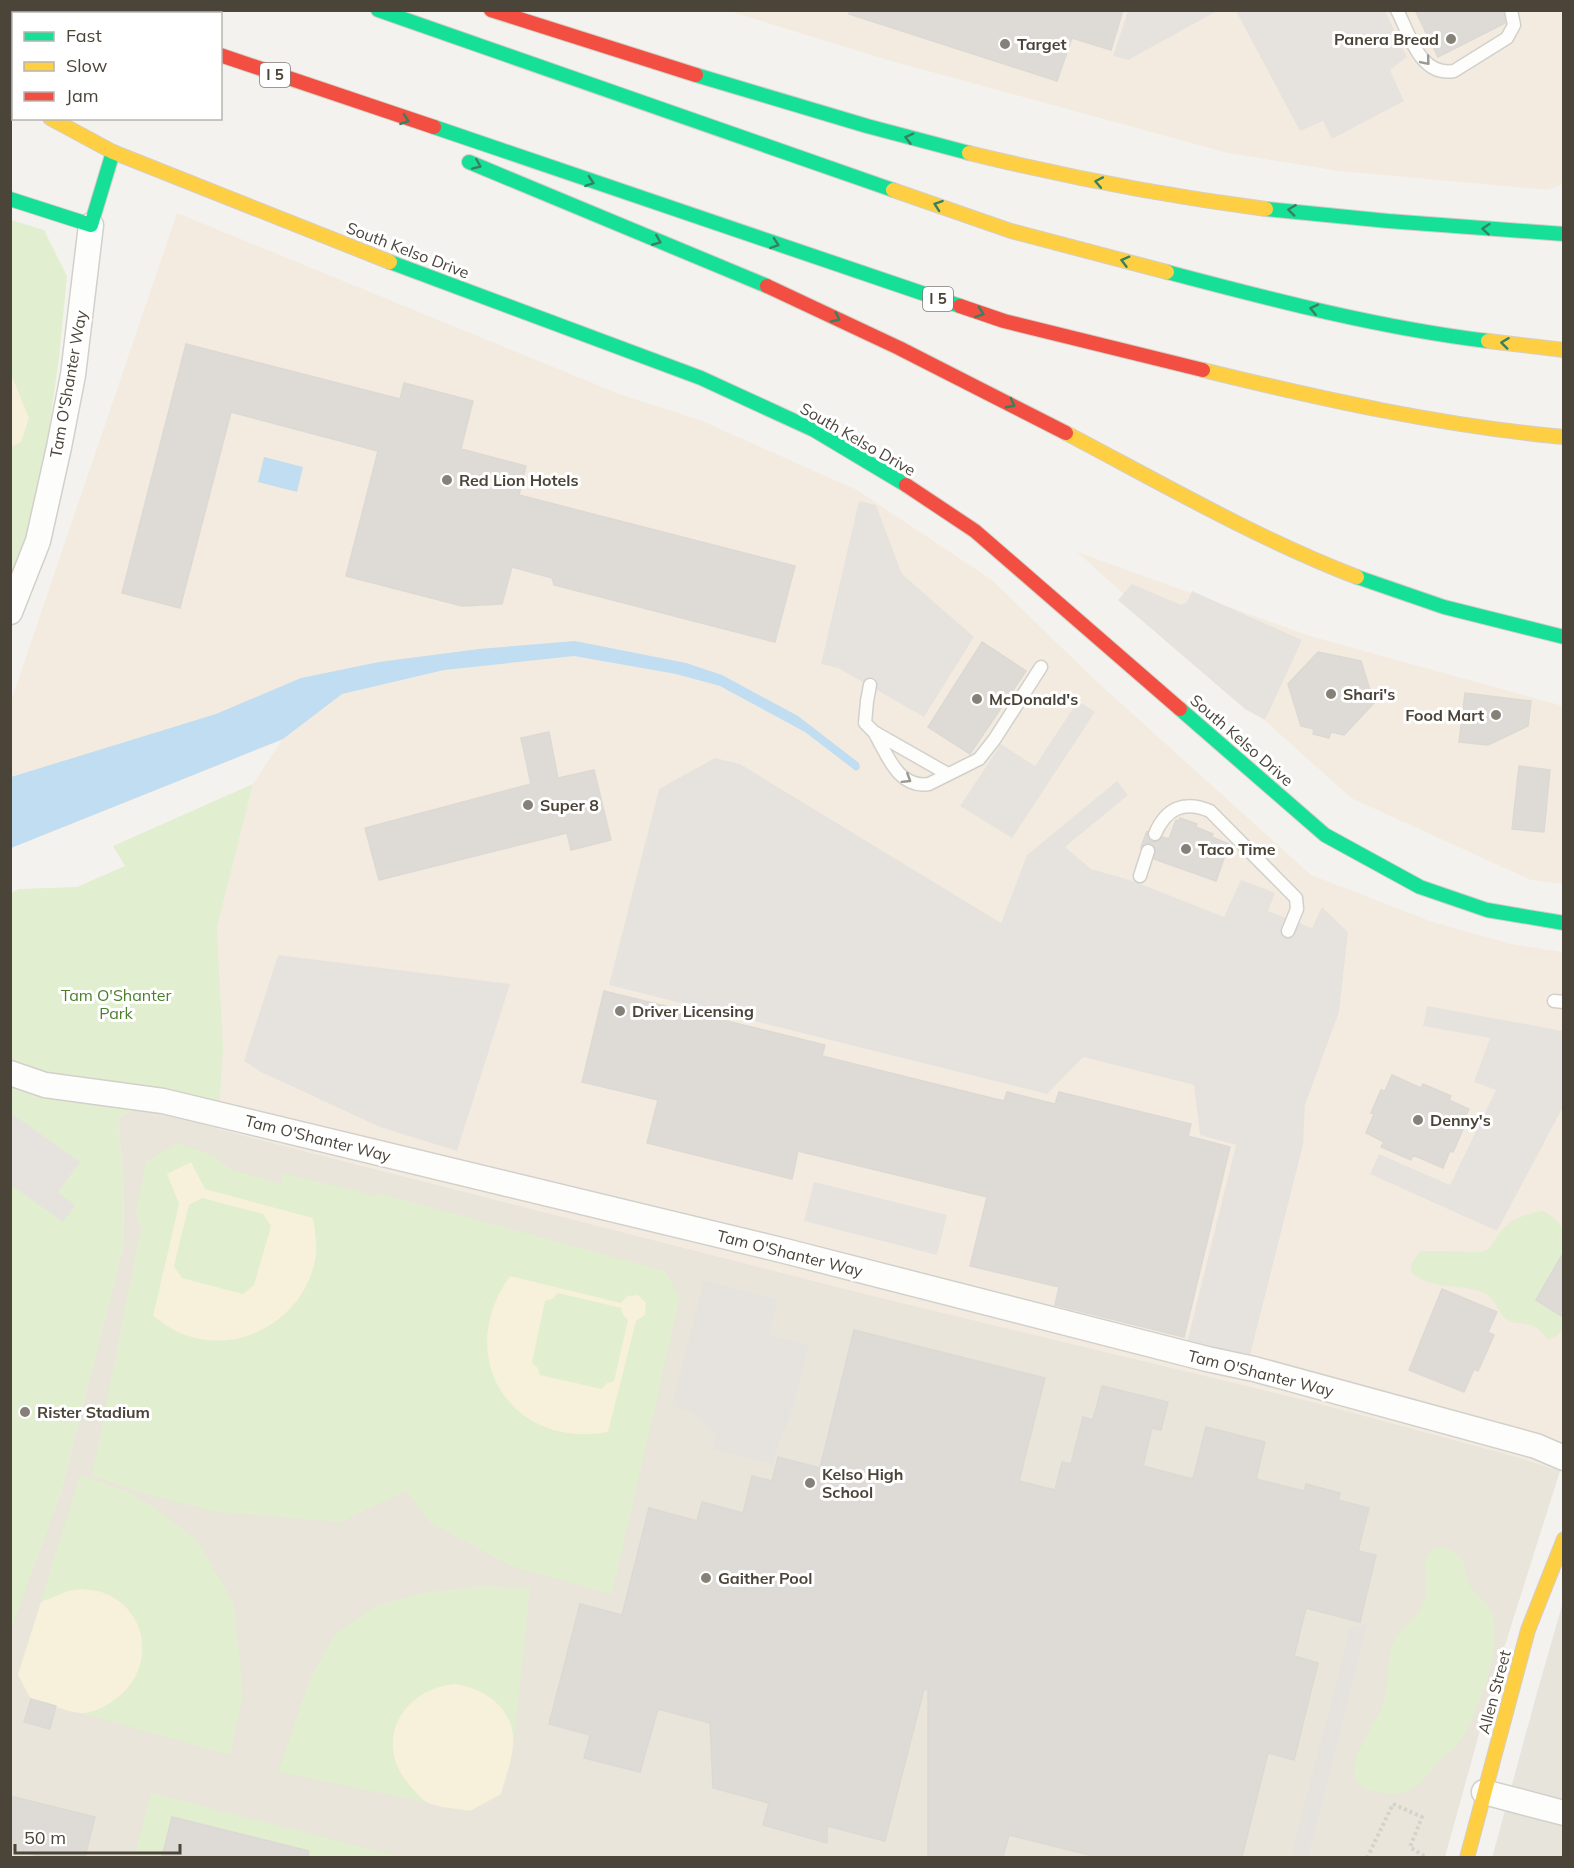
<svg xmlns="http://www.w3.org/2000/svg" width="1574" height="1868" font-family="Mulish,sans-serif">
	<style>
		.residential { fill: #e7e4dc }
		.commercial { fill: #f3ebdf }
		.education { fill: #eae5da }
		.green { fill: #e1eecf }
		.sand { fill: #f7f0da; fill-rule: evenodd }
		.parking { fill: #e6e3df }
		.water { fill: #c0ddf1 }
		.building { fill: #dedbd6; stroke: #dcd9d4; stroke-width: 1.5 }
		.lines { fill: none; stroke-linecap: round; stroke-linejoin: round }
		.lane-casing { stroke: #d2d0cb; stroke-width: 15 }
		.street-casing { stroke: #d2d0cb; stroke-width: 27 }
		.fast-casing { stroke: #d3cfc5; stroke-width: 16 }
		.slow-casing { stroke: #d3cfc5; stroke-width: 16 }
		.jam-casing { stroke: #d3cfc5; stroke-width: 16 }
		.path { stroke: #d3d2cc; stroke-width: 4; stroke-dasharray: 3 3; stroke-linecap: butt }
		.lane { stroke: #fdfdfc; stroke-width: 12 }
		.street { stroke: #fdfdfc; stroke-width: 24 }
		.fast { stroke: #16e098; stroke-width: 14 }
		.slow { stroke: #ffcf43; stroke-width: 14 }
		.jam { stroke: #f24e42; stroke-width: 14 }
		.oneway { stroke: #9b9791 }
		.oneway2 { stroke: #36825f }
		.poi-dot { fill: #868178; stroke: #fff; stroke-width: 2 }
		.labels { text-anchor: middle; stroke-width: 6; stroke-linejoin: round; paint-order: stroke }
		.shield { fill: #fff; stroke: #817c74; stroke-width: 1.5 }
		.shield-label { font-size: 15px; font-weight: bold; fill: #4b4439 }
		.poi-label { font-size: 16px; font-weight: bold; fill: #4b4439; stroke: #fff; text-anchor: start }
		.street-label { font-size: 16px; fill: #4b4439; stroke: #fff }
		.park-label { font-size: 16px; fill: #4a7f2a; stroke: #fff }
	</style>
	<rect width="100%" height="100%" fill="#f4f2ee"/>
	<!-- residential -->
	<path class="residential" d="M1563 1602V1857L1492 1858 1538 1689Z"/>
	<!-- commercial -->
	<path class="commercial" d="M729 11H1563V184L1548 190 1339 171 1228 153 884 59Z
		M177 213 622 395 700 420 857 490 992 580 1094 679 1311 875 1433 922 1511 944 1563 952V1464L1560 1471 1517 1457 1313 1402 865 1294 218 1129 223 1049 217 927 253 784 282 740 11 848V701Z
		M1077 552 1310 636 1563 706V884L1531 880 1351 798Z"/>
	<!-- education -->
	<path class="education" d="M141 1107 218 1129 865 1294 1313 1402 1517 1457 1560 1471 1494 1680 1445 1857H11L10 1630 60 1495 124 1243 123 1172 118 1117Z"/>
	<!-- green -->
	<path class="green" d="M11 220 44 230 67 276 59 358 42 479 19 579 11 594Z
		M253 784 217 927 223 1049 218 1129 141 1107 118 1117 123 1172 124 1243 60 1495 11 1630V893L19 889 77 887 125 866 113 846Z
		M178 1143 214 1156 230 1169 280 1184 283 1173 377 1196 378 1193 665 1271 680 1297 612 1594 511 1566 431 1523 406 1491 340 1522 216 1512 142 1493 92 1476 141 1229 136 1212 146 1162Z
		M1543 1211C1565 1224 1566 1230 1561 1255L1563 1257V1279L1556 1283 1558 1309 1563 1311V1329L1556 1336 1548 1340C1544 1336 1540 1329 1535 1327 1525 1321 1514 1326 1504 1317 1495 1307 1494 1295 1479 1291 1456 1284 1430 1289 1412 1273L1411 1264 1421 1251 1482 1252C1492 1248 1493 1243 1498 1235 1509 1219 1525 1214 1543 1211Z
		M80 1475 126 1491 152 1506 196 1539 234 1604 243 1696 230 1755 31 1699 18 1675Z
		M1438 1547C1451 1548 1461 1554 1465 1567 1467 1573 1466 1580 1469 1584 1478 1598 1491 1604 1494 1622 1499 1655 1480 1706 1464 1735 1457 1748 1443 1757 1433 1768 1428 1773 1424 1781 1418 1785 1406 1796 1385 1795 1370 1790 1330 1776 1378 1725 1384 1701 1390 1680 1385 1658 1395 1639 1404 1624 1421 1616 1425 1599 1430 1581 1415 1555 1438 1547Z
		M481 1586 530 1588 514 1743 501 1794 470 1811 278 1772 311 1676 334 1636 375 1606 428 1592Z
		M151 1793 401 1857 134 1858Z"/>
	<!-- sand -->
	<path class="sand" d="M11 374 29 418 21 442 11 447Z
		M191 1162 205 1189 313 1218C315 1230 317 1242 316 1255 307 1316 244 1356 185 1335 173 1331 163 1323 153 1316L179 1204 167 1174ZM202 1198 263 1214 271 1226 254 1285 243 1294 182 1278 174 1266 189 1205Z
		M510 1276 621 1303 627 1296 638 1295 646 1303 645 1315 636 1321 608 1432C511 1450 452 1356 510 1276ZM558 1293 621 1308 623 1315 628 1320 614 1381 607 1383 602 1389 540 1375 538 1368 532 1363 545 1301 552 1299Z
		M82 1589C92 1590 101 1591 109 1595 151 1616 153 1671 117 1698 108 1705 96 1712 84 1713 74 1714 42 1702 31 1699L18 1675 41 1602 68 1591Z
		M455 1684C485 1688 515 1709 513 1743 513 1759 505 1778 501 1794L470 1811C459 1809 433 1807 425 1801 420 1798 416 1792 412 1788 371 1745 400 1689 455 1684Z"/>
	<!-- parking -->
	<path class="parking" d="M1128 11V10L1217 11 1128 60 1113 56Z
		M1236 11H1385L1407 57 1390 70 1404 101 1332 139 1323 121 1300 131Z
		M859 501 876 505 902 574 974 637 924 717 838 668 821 664Z
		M1132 584 1181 605 1187 602 1192 591 1302 640 1265 720 1245 709 1118 600Z
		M1078 701 1095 712 1012 838 960 806 1001 744 1035 766Z
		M715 758 740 764 1001 923 1027 855 1117 781 1128 795 1065 847 1091 869 1133 881 1224 917 1241 880 1275 893 1268 911 1312 928 1322 907 1348 932 1339 1012 1305 1105 1303 1145 1249 1359 1187 1343 1236 1145 1200 1135 1194 1085 1083 1057 1047 1094 609 985 659 789Z
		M278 955 510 984 457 1151 380 1127 261 1072 244 1061Z
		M1427 1006 1563 1031V1107L1497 1231 1370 1174 1379 1154 1450 1185 1496 1090 1474 1082 1490 1038 1423 1026Z
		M11 1113 80 1162 58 1192 75 1205 63 1222 11 1185Z
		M814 1182 947 1215 937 1255 804 1221Z
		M704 1280 778 1299 769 1335 809 1345 791 1413 777 1449 773 1465 713 1449 716 1435 693 1412 672 1406Z
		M1368 1623 1308 1857H1291L1350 1628Z"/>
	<!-- water -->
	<path class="water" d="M264 457 303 467 297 492 258 482Z
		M575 641 686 663 722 675 798 716 859 763 860 768 856 771 805 732 720 686 676 674 574 656 444 670 342 694 283 739 11 848V777L216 714 301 678 379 662 479 649Z"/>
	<!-- building -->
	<path class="building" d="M850 10H1123L1111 50 1072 38 1057 81 849 14Z
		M1415 10H1503L1505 23 1438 57Z
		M186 344 400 399 404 383 473 401 461 449 526 466 519 495 795 566 775 642 554 585 552 578 512 567 502 604 462 606 346 576 378 451 231 412 180 608 122 593Z
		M982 642 1026 671 970 754 928 727Z
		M1318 652 1361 661 1374 703 1344 735 1331 732 1329 738 1313 734 1314 729 1301 726 1288 684Z
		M1465 693 1531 701 1528 726 1488 745 1459 742Z
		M549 732 558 778 594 770 611 840 571 850 567 833 379 880 365 828 531 784 521 738Z
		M1519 766 1550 770 1544 832 1512 829Z
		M1180 818 1197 824 1196 827 1213 834 1212 837 1229 844 1216 881 1154 859 1156 850 1151 843H1146L1141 847 1147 831 1148 838 1152 842 1159 841 1163 837 1169 839 1176 820 1179 821Z
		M604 991 825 1045 822 1056 1004 1101 1007 1092 1055 1104 1059 1092 1191 1124 1188 1136 1230 1147 1184 1337 1055 1305 1059 1287 970 1266 987 1197 798 1151 792 1179 647 1143 658 1100 582 1082Z
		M1392 1075 1421 1088 1423 1084 1451 1096 1449 1100 1469 1109 1461 1126 1464 1127 1453 1152 1450 1151 1443 1168 1413 1155 1411 1160 1381 1147 1384 1142 1366 1133 1374 1114 1371 1113 1381 1090 1385 1091Z
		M1563 1253V1317L1536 1300Z
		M1442 1289 1497 1312 1488 1332 1494 1335 1478 1371 1474 1369 1464 1392 1409 1370Z
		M854 1330 1045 1378 1019 1481 1055 1490 1062 1462 1071 1464 1083 1417 1093 1420 1102 1386 1168 1402 1161 1430 1152 1428 1143 1466 1193 1479 1206 1427 1265 1442 1256 1479 1304 1491 1306 1484 1340 1493 1338 1500 1369 1508 1358 1551 1376 1555 1360 1622 1306 1608 1294 1656 1318 1663 1294 1760 1268 1753 1242 1857H1097L1009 1835 1003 1857H928V1690L924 1689 885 1841 827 1826V1843L763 1825 769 1803 713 1788 710 1723 658 1709 640 1772 584 1758 590 1735 549 1724 580 1604 622 1615 649 1508 697 1521 702 1502 743 1513 752 1476 772 1481 778 1457 820 1468Z
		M31 1699 56 1706 50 1729 24 1722Z
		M10 1796 95 1817 85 1857H43L10 1849Z
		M172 1817 309 1851 308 1857H162Z"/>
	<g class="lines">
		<defs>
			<path id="lane" d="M1397 10C1410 35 1420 77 1454 71L1507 38 1514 25 1511 10
				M870 685 867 701 865 723 874 732 946 773
				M874 732C887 754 898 789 929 784L979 759 994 740 1041 667
				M1155 834C1166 808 1184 800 1210 811L1296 898 1297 909 1288 931
				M1140 876 1148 851
				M1554 1001 1564 1002"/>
			<path id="street" d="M10 612 38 541 59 447 73 375 91 225
				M10 1073 45 1085 163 1101 785 1251 1207 1359 1254 1369 1536 1446 1564 1458
				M1484 1792 1564 1813"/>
			<path id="fast" d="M378 10 893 190
				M696 75 867 126 969 153
				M434 127 960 306
				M469 162 767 286
				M10 199 91 225 113 152
				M1266 209 1388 221 1564 234
				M390 262 701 378 814 430 906 485
				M1167 272C1273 300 1380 328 1488 341
				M1357 577 1444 607 1564 637
				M1180 709 1325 835 1420 887 1487 910 1564 923"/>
			<path id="slow" d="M93 10 102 14
				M10 97 14 99
				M50 118 113 152 390 262
				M969 153C1067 177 1166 196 1266 209
				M893 190 1011 231 1167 272
				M1488 341 1564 350
				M1203 370C1321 399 1442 426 1564 437
				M1066 433C1161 483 1256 538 1357 577
				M1467 1858 1528 1630 1564 1539"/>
			<path id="jam" d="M491 10 696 75
				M220 55 434 127
				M767 286 899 348 1066 433
				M960 306 1004 321 1203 370
				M906 485 975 531 1180 709"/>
		</defs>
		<!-- lane casing -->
		<use href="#lane" class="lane-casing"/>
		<!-- street casing -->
		<use href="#street" class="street-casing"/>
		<!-- fast casing -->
		<use href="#fast" class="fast-casing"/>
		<!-- slow casing -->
		<use href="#slow" class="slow-casing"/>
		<!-- jam casing -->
		<use href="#jam" class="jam-casing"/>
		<!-- path -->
		<path class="path" d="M1367 1858 1393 1804 1422 1817 1410 1847 1427 1858"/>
		<!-- lane -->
		<use href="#lane" class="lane"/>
		<!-- street -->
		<use href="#street" class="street"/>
		<!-- fast -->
		<use href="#fast" class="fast"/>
		<!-- slow -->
		<use href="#slow" class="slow"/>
		<!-- jam -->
		<use href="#jam" class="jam"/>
	</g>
	<!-- one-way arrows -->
	<defs><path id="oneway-chevron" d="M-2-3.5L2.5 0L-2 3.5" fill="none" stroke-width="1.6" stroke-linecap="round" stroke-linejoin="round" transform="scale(1.5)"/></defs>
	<g class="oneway">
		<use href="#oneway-chevron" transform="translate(1426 61) rotate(50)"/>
		<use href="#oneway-chevron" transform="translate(907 779) rotate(32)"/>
	</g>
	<g class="oneway2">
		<use href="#oneway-chevron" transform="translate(405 120) rotate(19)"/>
		<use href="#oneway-chevron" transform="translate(909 138) rotate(-165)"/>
		<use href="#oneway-chevron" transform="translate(477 165) rotate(23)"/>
		<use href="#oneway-chevron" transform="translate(590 182) rotate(19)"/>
		<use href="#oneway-chevron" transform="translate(1099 182) rotate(-169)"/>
		<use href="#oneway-chevron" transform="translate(938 205) rotate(-161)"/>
		<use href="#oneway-chevron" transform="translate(1292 210) rotate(-173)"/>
		<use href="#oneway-chevron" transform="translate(1486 229) rotate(-175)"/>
		<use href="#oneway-chevron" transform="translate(657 241) rotate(22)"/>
		<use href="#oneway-chevron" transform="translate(775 244) rotate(19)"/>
		<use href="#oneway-chevron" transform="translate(1125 261) rotate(-165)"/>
		<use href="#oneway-chevron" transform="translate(1314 309) rotate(-167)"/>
		<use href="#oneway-chevron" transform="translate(980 313) rotate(19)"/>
		<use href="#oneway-chevron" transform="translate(836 318) rotate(25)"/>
		<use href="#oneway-chevron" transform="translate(1505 343) rotate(-173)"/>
		<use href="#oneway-chevron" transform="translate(1011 404) rotate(28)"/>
	</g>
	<!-- markers -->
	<g class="poi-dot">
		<circle cx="1451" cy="39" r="6"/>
		<circle cx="1005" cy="44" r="6"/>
		<circle cx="447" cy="480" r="6"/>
		<circle cx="1331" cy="694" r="6"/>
		<circle cx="977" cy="699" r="6"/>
		<circle cx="1496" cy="715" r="6"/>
		<circle cx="528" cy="805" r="6"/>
		<circle cx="1186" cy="849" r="6"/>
		<circle cx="620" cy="1011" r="6"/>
		<circle cx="1418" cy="1120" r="6"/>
		<circle cx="25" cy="1412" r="6"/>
		<circle cx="810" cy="1483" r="6"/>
		<circle cx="706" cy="1578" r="6"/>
	</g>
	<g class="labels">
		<!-- shield labels -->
		<g class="shield">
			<rect x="260" y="63" width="30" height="24" rx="4.5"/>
			<rect x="923" y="287" width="30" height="24" rx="4.5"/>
		</g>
		<g class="shield-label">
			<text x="275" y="80">I 5</text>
			<text x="938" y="304">I 5</text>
		</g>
		<!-- poi labels -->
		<g class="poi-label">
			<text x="1439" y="45" text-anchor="end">Panera Bread</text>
			<text x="1017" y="50">Target</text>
			<text x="459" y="486">Red Lion Hotels</text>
			<text x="1343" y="700">Shari's</text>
			<text x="989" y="705">McDonald's</text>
			<text x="1484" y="721" text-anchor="end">Food Mart</text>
			<text x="540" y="811">Super 8</text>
			<text x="1198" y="855">Taco Time</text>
			<text x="632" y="1017">Driver Licensing</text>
			<text x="1430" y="1126">Denny's</text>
			<text x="37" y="1418">Rister Stadium</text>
			<text x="822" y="1480">Kelso High<tspan x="822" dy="18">School</tspan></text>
			<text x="718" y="1584">Gaither Pool</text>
		</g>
		<!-- street labels -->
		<g class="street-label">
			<text transform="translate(408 250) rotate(21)" y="6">South Kelso Drive</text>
			<text transform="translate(68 384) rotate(-80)" y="6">Tam O'Shanter Way</text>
			<text transform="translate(858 439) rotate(30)" y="6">South Kelso Drive</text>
			<text transform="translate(1242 740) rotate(41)" y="6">South Kelso Drive</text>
			<text transform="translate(318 1138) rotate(14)" y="6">Tam O'Shanter Way</text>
			<text transform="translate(790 1253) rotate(14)" y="6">Tam O'Shanter Way</text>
			<text transform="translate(1261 1373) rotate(14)" y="6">Tam O'Shanter Way</text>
			<text transform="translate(1494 1692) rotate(-75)" y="6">Allen Street</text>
		</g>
		<!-- park labels -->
		<g class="park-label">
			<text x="116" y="1001">Tam O'Shanter<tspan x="116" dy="18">Park</tspan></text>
		</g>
	</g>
	<!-- border -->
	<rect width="1574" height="1868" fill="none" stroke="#4b4439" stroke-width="24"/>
	<!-- legend -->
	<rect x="12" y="12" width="210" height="108" fill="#ffffff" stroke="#b7b4b0" stroke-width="1.5"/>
	<rect x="24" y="32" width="30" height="9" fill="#16e098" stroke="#b7b4b0" stroke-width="1.5"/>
	<text x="66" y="42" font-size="18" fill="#4b4439">Fast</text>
	<rect x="24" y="62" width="30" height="9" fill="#ffcf43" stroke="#b7b4b0" stroke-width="1.5"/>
	<text x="66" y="72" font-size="18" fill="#4b4439">Slow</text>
	<rect x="24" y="92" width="30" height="9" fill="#f24e42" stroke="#b7b4b0" stroke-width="1.5"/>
	<text x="66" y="102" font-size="18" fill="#4b4439">Jam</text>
	<!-- scale -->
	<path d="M15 1844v9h165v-9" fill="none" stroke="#4b4439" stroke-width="3"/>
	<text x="24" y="1844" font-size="18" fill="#4b4439" stroke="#ffffff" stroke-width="4.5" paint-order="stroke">50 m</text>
</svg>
